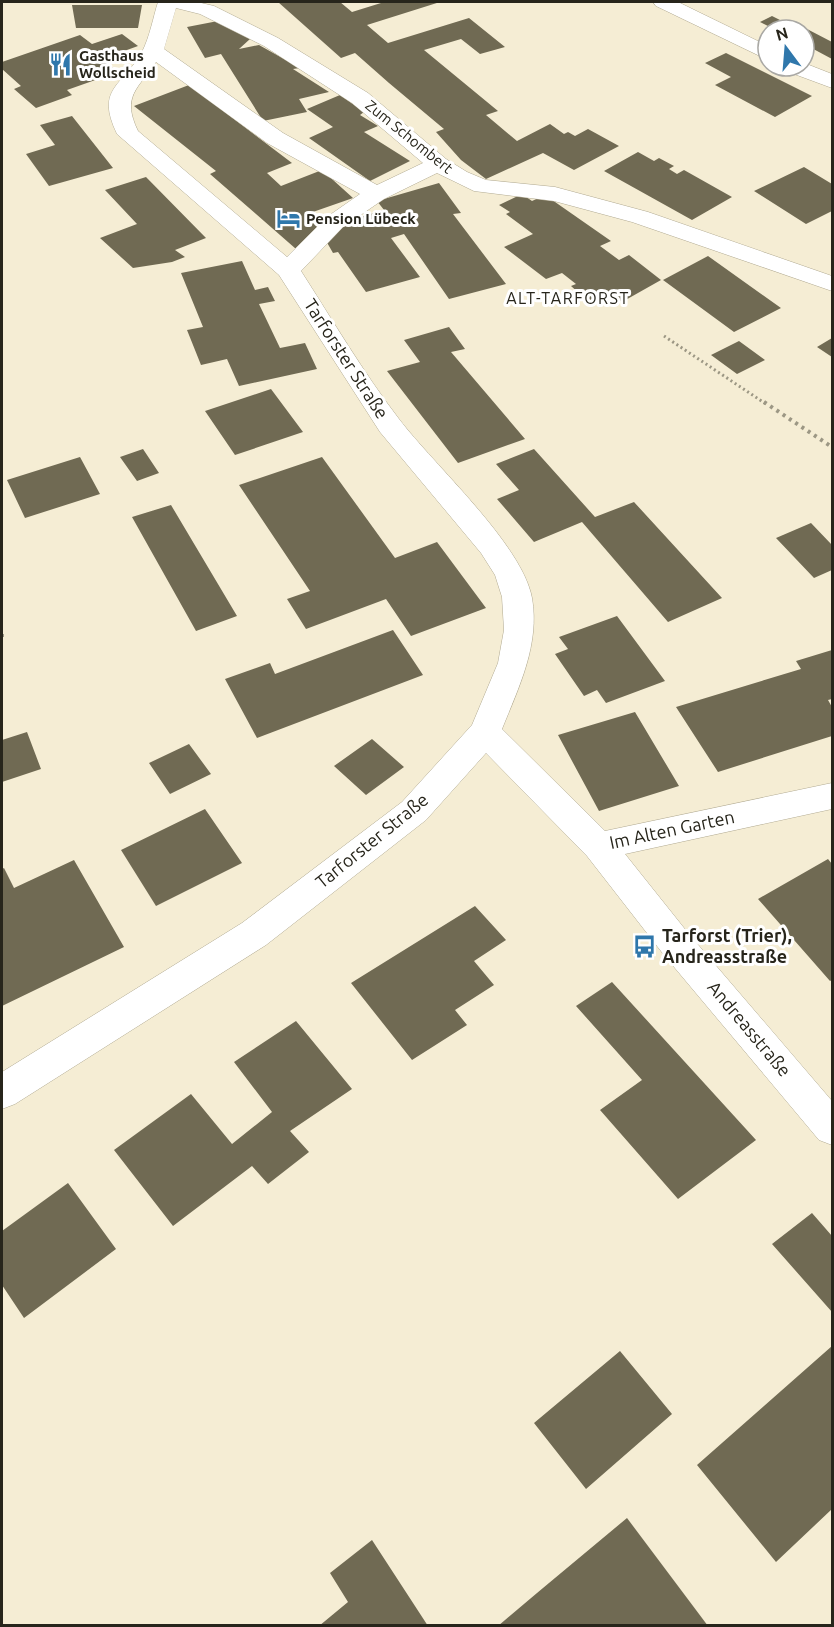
<svg xmlns="http://www.w3.org/2000/svg" width="834" height="1627" font-family="Ubuntu,sans-serif">
	<style>
		.building { fill: #706a53 }
		.lines { fill: none; stroke-linecap: round; stroke-linejoin: round }
		.street-casing { stroke: #b1aa92; stroke-width: 1 }
		.path-far1 { stroke: #9c9784; stroke-width: 3; stroke-dasharray: 2 3; stroke-linecap: butt }
		.path { stroke: #9c9784; stroke-width: 4; stroke-dasharray: 3 4.5; stroke-linecap: butt }
		.street { fill: #fff; fill-rule: evenodd }
		.labels { text-anchor: middle; stroke-width: 6; stroke-linejoin: round; paint-order: stroke }
		.far-poi-label { font-size: 15px; font-weight: bold; fill: #27251b; stroke: #fff; text-anchor: start }
		.far-street-label { font-size: 15px; fill: #27251b; stroke: #fff }
		.far-neighbourhood-label { font-size: 16px; letter-spacing: 1.5px; fill: #27251b; stroke: #fff }
		.street-label { font-size: 18px; fill: #27251b; stroke: #fff }
		.poi-label { font-size: 18px; font-weight: bold; fill: #27251b; stroke: #fff; text-anchor: start }
	</style>
	<rect width="100%" height="100%" fill="#f5edd4"/>
	<!-- building -->
	<path class="building" d="M278 2H340L352 12 381 3 380 2H440L367 25 388 43 469 18 505 47 480 54 461 39 424 50 498 111 486 115 517 141 550 124 564 134 568 132 575 136 588 129 619 146 574 170 543 153 486 179 461 160 436 132 444 129 389 83 355 53 341 58Z
		M72 5H142L138 28H76Z
		M772 16 794 27 787 30H776L760 22Z
		M218 21 250 39 239 49 259 45 300 68 293 69 329 92 299 99 307 112 263 121 221 54 205 58 187 27Z
		M807 29 832 42V59L804 44V31Z
		M122 34 138 46 102 59 118 72 67 90 72 95 36 108 14 89 21 86 2 69V62L80 35 92 44Z
		M726 53 812 96 775 117 715 85 731 77 705 63Z
		M189 85 292 163 267 173 281 186 322 170 353 198 310 213 322 225 296 249 210 174 216 171 134 106Z
		M340 95 364 112 360 115 378 126 364 132 410 161 370 181 309 138 333 127 307 109Z
		M72 116 113 168 49 186 26 154 55 145 40 125Z
		M638 152 654 161 659 158 674 166 669 169 677 174 684 170 732 197 692 220 604 171Z
		M804 167 832 184V211L806 224 754 191Z
		M146 177 206 238 175 250 185 257 172 262 133 268 100 238 137 224 105 190Z
		M439 183 461 213 453 214 506 284 449 299 404 234 391 238 420 277 366 292 338 252 333 253 325 239 343 222 384 210 377 201Z
		M522 194 532 201 545 195 611 241 600 246 619 260 629 255 661 280 622 302 612 294 591 304 571 286 576 284 562 273 546 279 504 247 533 234 506 214 510 212 499 205Z
		M708 256 781 308 734 332 663 280Z
		M242 261 255 290 268 287 275 301 259 304 280 348 305 343 317 369 239 386 227 359 201 365 187 330 203 327 181 273Z
		M449 327 465 349 451 352 525 439 458 463 387 371 420 362 404 340Z
		M832 338V357L817 347Z
		M739 341 765 360 737 374 711 355Z
		M271 389 303 432 235 455 205 411Z
		M143 449 159 473 137 481 120 457Z
		M534 449 595 517 634 502 722 598 668 622 582 522 534 542 497 499 519 490 496 464Z
		M80 457 100 494 25 518 7 480Z
		M322 457 395 558 437 542 486 608 411 636 386 599 306 629 287 599 310 591 239 485Z
		M171 505 237 616 196 631 132 517Z
		M811 523 832 545V570L814 578 776 538Z
		M617 616 665 681 606 703 597 690 584 696 555 654 568 649 559 637Z
		M393 630 423 675 257 738 225 679 270 663 275 674Z
		M832 650V699L828 700 832 707V736L718 772 676 707 801 669 796 661Z
		M635 712 679 786 599 811 558 735Z
		M27 732 41 769 2 782V740Z
		M372 739 404 767 366 795 334 766Z
		M189 744 211 774 170 794 149 763Z
		M205 809 242 863 156 906 121 850Z
		M828 859 832 864V980L830 981 758 899Z
		M74 860 124 947 2 1006V869L4 868 14 888Z
		M475 906 506 940 474 961 494 985 455 1010 467 1025 412 1060 351 983Z
		M612 982 756 1140 678 1199 600 1110 642 1080 576 1006Z
		M296 1021 352 1089 290 1131 309 1152 268 1184 252 1166 173 1226 114 1150 191 1094 232 1144 272 1112 234 1062Z
		M68 1183 116 1249 24 1318 2 1285V1231Z
		M812 1213 832 1236V1312L772 1244Z
		M832 1346V1509L776 1562 697 1465Z
		M620 1351 672 1414 586 1489 534 1423Z
		M627 1518 708 1626H498L537 1593Z
		M372 1540 428 1626H319L348 1602 330 1573Z"/>
	<g class="lines">
		<defs>
			<path id="street" d="M158 2H197L214 6 278 38 368 93 446 159 467 172 486 180 555 187 648 212 832 276V291L632 222 554 201 474 191 437 173 384 199 343 227 301 271C333 321 363 372 399 419 434 465 522 544 532 598 540 644 519 687 502 729L605 831 832 783V809L625 854 688 933 832 1101V1145L819 1140 664 955 587 856 486 753 426 820 266 945 15 1104 2 1109V1072L242 923 402 802 472 725 498 663 504 630 502 597 495 575 481 553 380 432 279 275 117 134C95 88 122 87 142 52 150 36 153 18 158 2ZM176 8 200 14 264 46 352 103 423 163 377 185 283 133 164 49ZM156 62 267 143 360 194 327 217 287 257 138 131C121 96 138 89 156 62Z
				M653 2H678L768 46V60L656 6Z
				M804 63 832 74V88L786 71 783 66H804Z"/>
		</defs>
		<!-- street casing -->
		<use href="#street" class="street-casing"/>
		<!-- path-far1 -->
		<path class="path-far1" d="M664 336 766 404"/>
		<!-- path -->
		<path class="path" d="M764 402 832 447
			M2 634V639"/>
		<!-- street -->
		<use href="#street" class="street"/>
	</g>
	<!-- icons -->
	<defs>
		<symbol id="restaurant-bare" viewBox="-9 -9 18 18"><path d="M-5-6h1v4h1v-4h1v4h1v-4h1v5L-1.5 .5V6h-2V.5L-5-1ZM5-6V6H3V1.5H1.5Q1.5-4 5-6Z" fill="#2f77ab" stroke="#fff" stroke-width="2.5" paint-order="stroke"/></symbol>
		<symbol id="hotel-bare" viewBox="-9 -9 18 18"><path d="M-6-4.5h1.5V1H6V5H4.5V3h-9V5H-6ZM-4 0a1.8 1.8 0 1 1 3.6 0ZM.5 0V-2.5h3Q6-2.5 6 0Z" fill="#2f77ab" stroke="#fff" stroke-width="2.5" paint-order="stroke"/></symbol>
		<symbol id="bus-bare" viewBox="-9 -9 18 18"><path d="M-5-6H5V4H4V6H2V4H-2V6H-4V4H-5ZM-3.5-4V0h7V-4ZM-3.5 1.2v1.5H-2V1.2ZM2 1.2v1.5H3.5V1.2Z" fill="#2f77ab" stroke="#fff" stroke-width="2.5" paint-order="stroke"/></symbol>
	</defs>
	<g fill-rule="evenodd">
		<use href="#restaurant-bare" x="44" y="48" width="33" height="33"/>
		<use href="#hotel-bare" x="272" y="202" width="33" height="33"/>
		<use href="#bus-bare" x="628" y="930" width="33" height="33"/>
	</g>
	<g class="labels">
		<!-- far-poi labels -->
		<g class="far-poi-label">
			<text x="79" y="61">Gasthaus<tspan x="79" dy="17">Wollscheid</tspan></text>
			<text x="306" y="224">Pension Lübeck</text>
		</g>
		<!-- far-street labels -->
		<g class="far-street-label">
			<text transform="translate(409 137) rotate(39)" y="5">Zum Schombert</text>
		</g>
		<!-- far-neighbourhood labels -->
		<g class="far-neighbourhood-label">
			<text x="568" y="304">ALT-TARFORST</text>
		</g>
		<!-- street labels -->
		<g class="street-label">
			<text transform="translate(346 359) rotate(57)" y="6">Tarforster Straße</text>
			<text transform="translate(672 830) rotate(-12)" y="6">Im Alten Garten</text>
			<text transform="translate(372 841) rotate(-39)" y="6">Tarforster Straße</text>
			<text transform="translate(749 1029) rotate(50)" y="6">Andreasstraße</text>
		</g>
		<!-- poi labels -->
		<g class="poi-label">
			<text x="662" y="942">Tarforst (Trier),<tspan x="662" dy="21">Andreasstraße</tspan></text>
		</g>
	</g>
	<!-- border -->
	<rect width="834" height="1627" fill="none" stroke="#27251b" stroke-width="6"/>
	<!-- north arrow -->
	<g transform="translate(786 48) rotate(344)"><circle r="28" fill="#ffffff" stroke="#a9a8a4" stroke-width="1.5"/>
	<path d="M0-4.5L10 22L0 15L-10 22Z" fill="#2f77ab"/>
	<text y="-9" font-size="16" font-weight="bold" text-anchor="middle" fill="#27251b">N</text>
	</g>
</svg>
